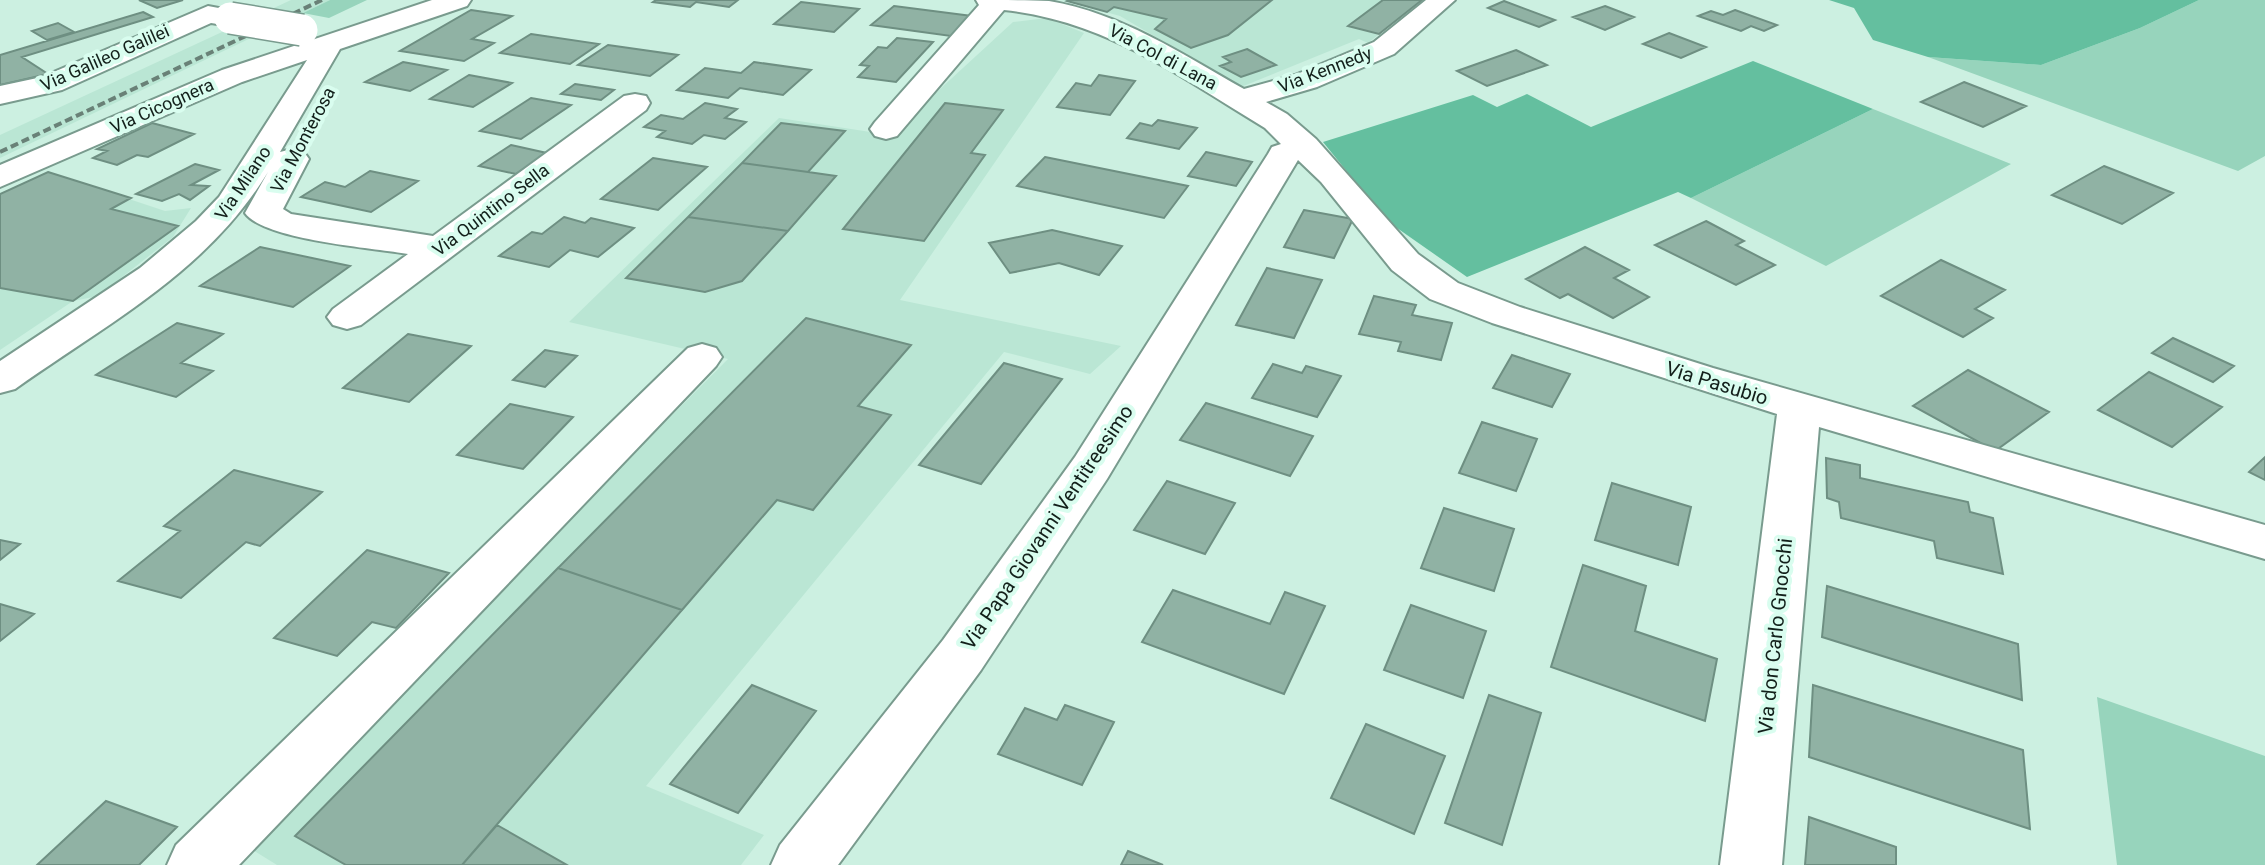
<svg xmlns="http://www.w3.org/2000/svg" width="2265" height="865" font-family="Roboto,sans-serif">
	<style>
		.built { fill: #bae6d4 }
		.green { fill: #97d4bc }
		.forest { fill: #64bf9f }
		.building { fill: #90b2a4; stroke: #6e8f82; stroke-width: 2 }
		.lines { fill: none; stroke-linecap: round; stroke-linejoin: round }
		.minor-casing { stroke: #799b8e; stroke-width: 4 }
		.minor { fill: #fff; fill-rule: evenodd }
		.rail { stroke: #698177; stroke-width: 4; stroke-dasharray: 8 4; stroke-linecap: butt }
		.minor-bridge-casing { stroke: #799b8e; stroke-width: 34; stroke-linecap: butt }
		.minor-bridge { stroke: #fff; stroke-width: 31 }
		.labels { text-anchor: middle; stroke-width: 8; stroke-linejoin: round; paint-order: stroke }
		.far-street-label { font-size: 18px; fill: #13201b; stroke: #d9fdef }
		.street-label { font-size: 20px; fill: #13201b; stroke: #d9fdef }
	</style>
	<rect width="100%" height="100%" fill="#ccf0e1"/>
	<!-- built -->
	<path class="built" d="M291 0H330L0 158V135Z
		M1062 0H1422L1368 43 1359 39 1241 87 1120 16Z
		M1047 18 1084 33 900 300 1121 346 1090 374 1004 352 646 786 764 835 741 865H277L245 845 728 359 569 322 779 118 890 135 1013 22Z
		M48 172 165 211 191 208 173 237 98 296 73 301 0 350V194Z"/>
	<!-- green -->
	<path class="green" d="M330 0H367L329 18 303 13Z
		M2199 0H2265V156L2238 171 1928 57 2041 65 2140 28Z
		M1873 109 2011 164 1826 266 1691 198Z
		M2097 697 2265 756V865H2117Z"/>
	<!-- forest -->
	<path class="forest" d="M1829 0H2199L2140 28 2041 65 1928 57 1873 40 1854 8Z
		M1753 61 1873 109 1691 198 1678 192 1467 277 1387 221 1323 142 1473 95 1497 107 1527 94 1591 127Z"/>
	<!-- building -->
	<path class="building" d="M139 0H183L157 8Z
		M656 0H738L729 7 696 2 690 7 653 2Z
		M1069 0H1272L1228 35 1191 48 1155 29 1166 19 1114 7 1107 12 1067 1Z
		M1383 0H1422L1379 34 1348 26Z
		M1504 1 1555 20 1539 27 1488 8Z
		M801 2 859 9 834 32 774 24Z
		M894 6 972 16 951 36 871 25Z
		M1605 6 1634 17 1605 30 1573 17Z
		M471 10 512 16 472 39 494 43 464 61 400 51Z
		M1735 10 1777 25 1764 31 1751 26 1741 31 1698 16 1711 11 1723 15Z
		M143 12 153 17 22 57 48 74 0 85V55Z
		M58 23 74 32 47 40 32 31Z
		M1669 33 1706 47 1681 58 1643 44Z
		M531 34 599 44 570 64 500 53Z
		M897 38 933 42 896 82 858 77 869 66 860 65 878 47 887 48Z
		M608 45 678 55 650 76 578 65Z
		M1247 49 1276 65 1241 77 1220 66 1231 62 1223 57Z
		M1516 50 1547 65 1487 86 1457 71Z
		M403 62 447 70 410 91 365 82Z
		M754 62 811 70 783 95 740 88 728 98 677 90 705 68 741 73Z
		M469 75 512 83 473 107 430 99Z
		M1099 75 1135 81 1110 115 1057 107 1076 83 1091 86Z
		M1964 82 2026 106 1983 127 1921 102Z
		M575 84 614 90 601 100 561 94Z
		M531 98 571 105 521 139 480 131Z
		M705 103 737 109 725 118 746 122 725 139 704 135 692 144 657 137 665 131 644 127 661 115 683 119Z
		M945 103 1003 110 971 153 985 155 924 241 843 229Z
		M1158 120 1197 128 1179 149 1127 138 1140 123 1152 126Z
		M152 123 194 134 148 157 137 155 117 165 93 158 107 151 97 149Z
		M781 123 845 131 808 172 742 163Z
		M511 145 547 153 516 174 479 166Z
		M1206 152 1252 162 1236 186 1188 176Z
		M1045 157 1188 186 1164 218 1017 186Z
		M653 158 707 167 658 210 601 199Z
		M742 163 808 172 836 176 788 231 688 217Z
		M195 164 219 170 191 185 209 186 190 200 179 194 162 201 136 194Z
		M2104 166 2173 193 2122 224 2052 195Z
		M370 171 418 181 371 212 301 197 325 182 345 187Z
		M48 172 131 198 111 209 178 226 73 301 0 288V194Z
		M1304 210 1353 219 1334 258 1284 247Z
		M564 217 585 223 591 218 634 228 598 257 570 250 549 267 499 256 532 232 542 234Z
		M688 217 788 231 742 281 705 292 626 278Z
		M1706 221 1744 241 1736 245 1775 265 1736 285 1655 245Z
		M1052 230 1122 246 1099 275 1059 263 1010 273 989 243Z
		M260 247 350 266 293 307 200 286Z
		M1585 247 1629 270 1614 278 1649 297 1613 318 1568 294 1560 298 1526 279Z
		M1941 260 2005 290 1975 309 1993 318 1963 337 1881 296Z
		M1267 268 1322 280 1294 338 1236 325Z
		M1374 296 1416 305 1412 315 1452 323 1441 360 1398 351 1401 342 1359 334Z
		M806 318 911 345 858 406 891 415 813 510 777 500 682 610 558 568Z
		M177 323 223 334 181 363 213 371 176 397 96 375Z
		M408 334 471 346 409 402 343 388Z
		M2173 338 2234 366 2213 382 2152 353Z
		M545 350 577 356 545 387 513 380Z
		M1512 355 1570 374 1552 407 1493 388Z
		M1004 363 1062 379 981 484 919 465Z
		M1273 364 1302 373 1306 366 1341 376 1317 417 1252 398Z
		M1968 370 2049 412 1995 451 1913 406Z
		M2149 372 2222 407 2172 447 2098 410Z
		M1206 403 1313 436 1290 476 1180 440Z
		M510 404 573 417 523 469 457 455Z
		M1482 422 1537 439 1516 491 1459 473Z
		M2265 457V480L2249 472Z
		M1826 458 1860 465V478L1968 502 1970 512 1993 518 2003 574 1937 558 1934 541 1841 518 1839 502 1827 498Z
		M234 470 322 492 260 546 246 542 181 598 118 581 180 531 164 526Z
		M1167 481 1235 503 1205 554 1134 530Z
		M1612 483 1691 507 1678 565 1595 540Z
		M1444 508 1514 529 1494 591 1421 568Z
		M0 540 20 544 0 560Z
		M367 550 449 573 396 628 372 622 337 656 274 638Z
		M1583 565 1646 586 1635 631 1717 659 1705 721 1551 667Z
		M558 568 682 610 462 865H346L295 836Z
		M1827 586 2018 644 2022 700 1822 637Z
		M1173 590 1270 624 1285 592 1325 606 1284 694 1142 642Z
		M0 604 34 614 0 641Z
		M1411 605 1486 631 1463 698 1384 670Z
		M752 685 816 711 738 813 670 784Z
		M1813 685 2023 750 2030 829 1809 757Z
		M1489 695 1541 713 1502 845 1445 823Z
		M1065 705 1114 722 1082 785 998 754 1025 708 1057 720Z
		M1366 724 1445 756 1414 834 1331 798Z
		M106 801 177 827 139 865H37Z
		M1809 817 1896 847V865H1805Z
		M497 825 567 865H462Z
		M1128 851 1163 865H1121Z"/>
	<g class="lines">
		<defs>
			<path id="minor" d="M432 0H471L467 6 340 49 280 152 292 149 304 152 309 159 283 209 291 214 433 236 624 96 635 94 646 96 650 103 646 110 361 325 347 329 333 325 327 317 333 309 408 254C373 248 264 240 245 213L268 172C207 272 108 323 15 389L0 393V361L140 268 196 221 219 197 307 60 242 82 0 187V165L222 70Z
				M976 0C999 0 1026 0 1049 1 1121 13 1182 54 1244 89L1295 75 1374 42 1426 0H1455L1394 54 1317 87 1266 102 1287 114 1316 139 1418 254 1458 283 1520 307 1713 368 2265 525V559L1819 427 1782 865H1720L1777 414 1492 323 1430 299 1392 270 1321 182 1298 160 1107 479 981 670 838 865H771L780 845 943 640 1075 457 1268 154 1272 147 1281 144 1265 128C1179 76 1106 21 1004 10L897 136 886 139 875 136 870 129 875 122 979 5Z
				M208 6 240 12 244 18 240 24 230 26 211 23 62 90 0 104V86L42 77Z
				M702 344 716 348 722 357 716 366 239 865H167L176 845 688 348Z"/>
		</defs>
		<!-- minor casing -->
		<use href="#minor" class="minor-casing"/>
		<!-- minor -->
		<use href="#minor" class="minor"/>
		<!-- rail -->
		<path class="rail" d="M0 152 322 0"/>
		<defs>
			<path id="minor-bridge" d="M230 18 302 30"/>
		</defs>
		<!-- minor-bridge casing -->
		<use href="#minor-bridge" class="minor-bridge-casing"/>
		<!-- minor-bridge -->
		<use href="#minor-bridge" class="minor-bridge"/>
	</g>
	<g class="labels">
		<!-- far-street labels -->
		<g class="far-street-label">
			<text transform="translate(1163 57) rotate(28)" y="6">Via Col di Lana</text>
			<text transform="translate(105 58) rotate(-24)" y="6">Via Galileo Galilei</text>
			<text transform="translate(1325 70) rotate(-21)" y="6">Via Kennedy</text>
			<text transform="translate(162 106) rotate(-24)" y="6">Via Cicognera</text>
			<text transform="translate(303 140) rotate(-62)" y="6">Via Monterosa</text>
			<text transform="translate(243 183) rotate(-56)" y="6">Via Milano</text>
			<text transform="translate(491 210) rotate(-37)" y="6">Via Quintino Sella</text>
		</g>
		<!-- street labels -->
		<g class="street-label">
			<text transform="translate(1717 383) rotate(17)" y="7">Via Pasubio</text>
			<text transform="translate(1047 527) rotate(-56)" y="7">Via Papa Giovanni Ventitreesimo</text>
			<text transform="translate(1775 636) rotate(-84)" y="7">Via don Carlo Gnocchi</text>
		</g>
	</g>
</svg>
